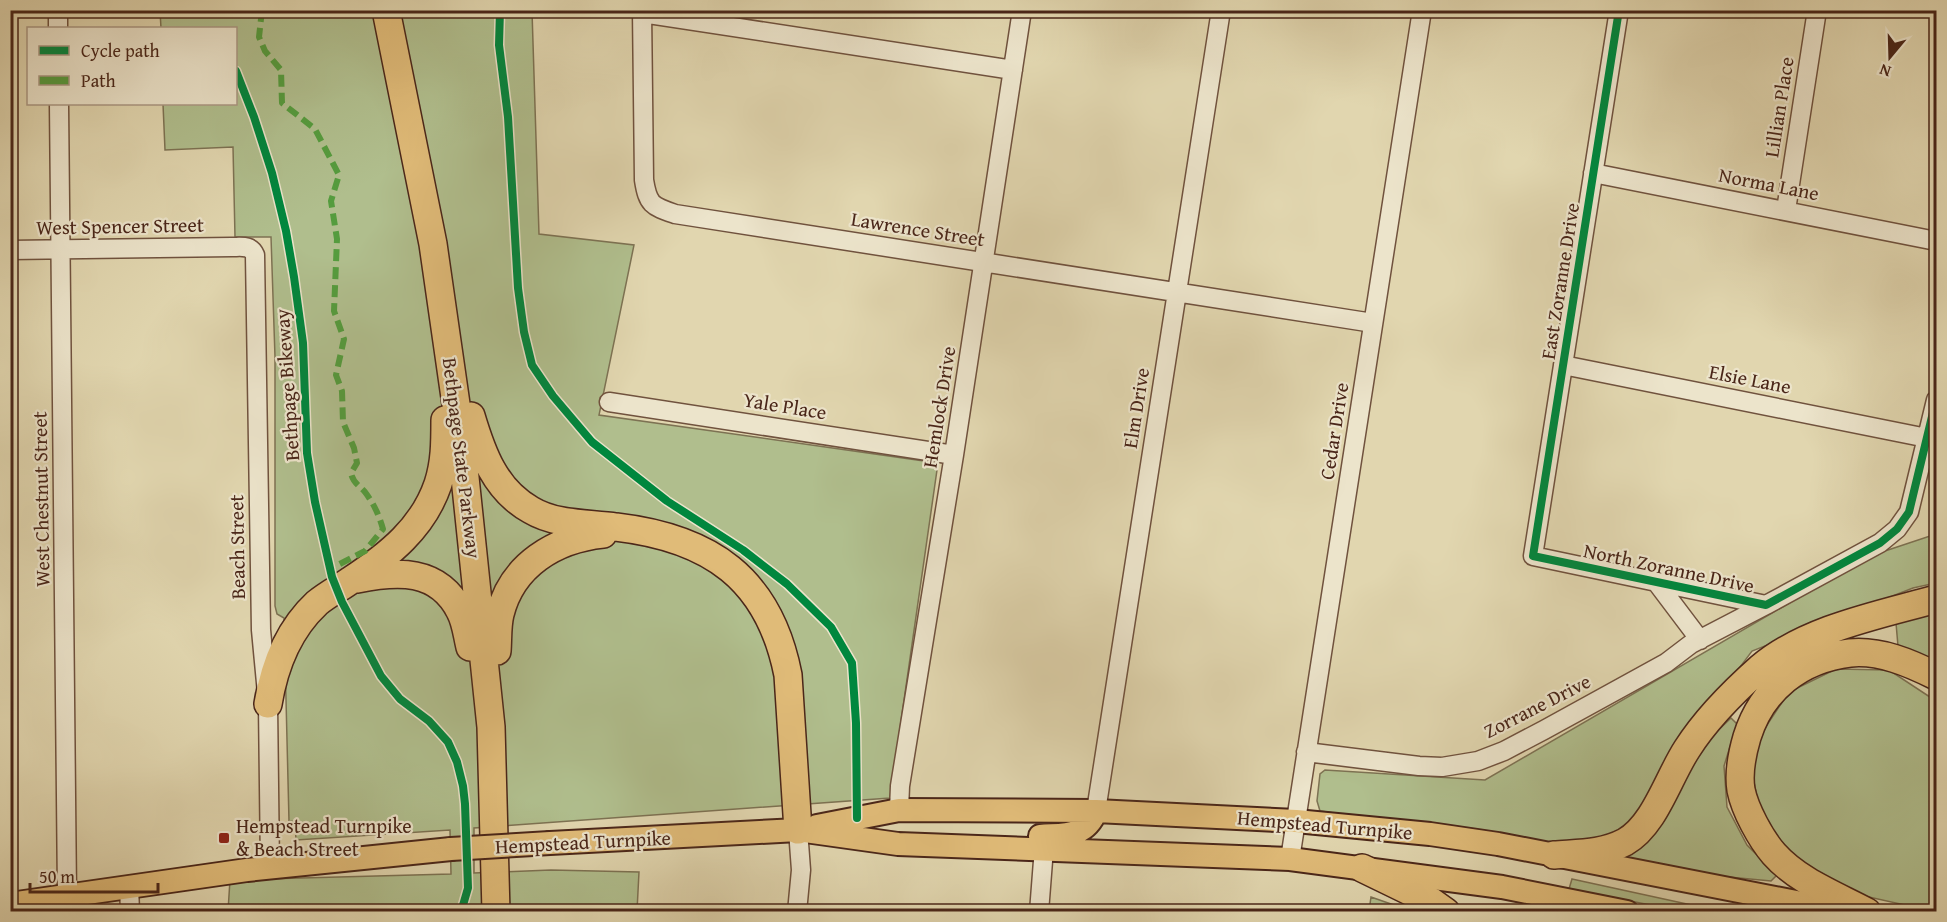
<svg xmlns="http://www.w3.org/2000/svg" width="1947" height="922" font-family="'Gentium Book Plus',serif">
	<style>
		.green { fill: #b0be8d; stroke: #7d7253; stroke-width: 1.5 }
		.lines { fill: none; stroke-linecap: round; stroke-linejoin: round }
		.minor-casing { stroke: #70523e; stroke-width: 21 }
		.major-casing { stroke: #4a2619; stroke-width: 26 }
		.highway-casing { stroke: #4a2619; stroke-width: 30 }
		.minor { stroke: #ece4cb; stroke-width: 18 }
		.major { stroke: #e0bb78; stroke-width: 22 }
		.highway { stroke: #e0bb78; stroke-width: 27 }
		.major-bridge-casing { stroke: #4a2619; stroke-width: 26; stroke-linecap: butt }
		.major-bridge { stroke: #e0bb78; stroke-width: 22 }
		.quiet { stroke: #559c3e; stroke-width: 6; stroke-dasharray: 12 6; stroke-linecap: butt }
		.cycleway-casing { stroke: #ece4cb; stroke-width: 11 }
		.cycleway { stroke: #00873e; stroke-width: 8 }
		.poi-dot { fill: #8f2418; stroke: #ece4cb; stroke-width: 2 }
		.labels { text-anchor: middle; stroke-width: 4.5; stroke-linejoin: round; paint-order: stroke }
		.street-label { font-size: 20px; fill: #4a2619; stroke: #ece4cb }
		.poi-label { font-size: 20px; fill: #4a2619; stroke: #ece4cb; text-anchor: start }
	</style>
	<rect width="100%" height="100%" fill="#e1d6af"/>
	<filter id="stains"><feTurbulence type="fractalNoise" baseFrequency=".00333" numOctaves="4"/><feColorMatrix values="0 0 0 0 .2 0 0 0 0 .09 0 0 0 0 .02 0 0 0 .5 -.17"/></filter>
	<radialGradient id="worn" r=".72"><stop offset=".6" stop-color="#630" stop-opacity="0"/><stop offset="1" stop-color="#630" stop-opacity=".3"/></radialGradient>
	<!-- green -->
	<path class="green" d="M160 11H532L539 234 634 245 599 415 938 463 890 798 474 828V873L551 870 639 872 637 911H228L230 880 451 874 450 830 296 840 295 822 289 821 284 618 277 614 275 606V357L271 237H235L233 147 165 150 163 104H236V28H161Z
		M1936 534V583L1913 588 1752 651 1686 739 1637 826 1580 849 1320 811 1317 801 1320 774 1325 770 1485 780 1870 556Z
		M1936 611V666L1898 646 1896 623Z
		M1836 669 1889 670 1936 701V887L1927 910 1833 889 1763 828 1751 767 1763 731 1789 692Z
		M1731 718 1737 724 1724 766 1727 807 1747 845 1777 875 1771 881 1718 876 1617 857 1707 741Z
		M1572 879 1719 911H1681L1569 889Z
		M1371 897 1411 911H1369Z"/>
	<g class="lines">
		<defs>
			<path id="minor" d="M58 10V28
				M642 10 644 180C648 205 652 206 675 214L1373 323
				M1619 10 1533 556 1766 605 1880 543 1897 529 1909 512 1936 400
				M642 13 1013 70
				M59 104 67 895
				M1593 173 1936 241
				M1786 210 1817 10
				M10 250 232 247C242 247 251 245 255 255L261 630 268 704 270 868
				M1563 365 1927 438
				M609 402 954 455
				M1657 583 1700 640
				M1306 752 1419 766 1442 767 1478 761 1504 751 1544 730 1666 663 1691 644 1766 605
				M899 810 900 786 954 455 1022 10
				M1096 811 1221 10
				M1290 859 1422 10
				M129 886 130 912
				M797 912 801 870 798 830
				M1039 912 1044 848"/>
			<path id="major" d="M817 826 899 810 1096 811 1296 821 1430 834 1498 844 1847 912
				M1040 836C1065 834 1085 838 1096 811
				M550 843 798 830 898 844 1290 859 1502 887 1627 912
				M10 904 247 870 451 849"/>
			<path id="highway" d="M386 10 433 244 461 439 491 727 496 912
				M471 416C482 453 495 490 531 510 556 525 588 523 616 527 710 538 769 578 788 675L798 830
				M357 579C397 571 438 568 460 611 466 622 467 635 470 647
				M497 651C498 639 497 626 500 614 512 565 555 539 603 534
				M268 704C274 667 288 630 317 603 328 594 340 588 351 580 389 555 423 528 438 484 445 463 445 442 445 420
				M1554 855C1579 853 1602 854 1625 842 1655 825 1668 778 1687 749 1706 719 1733 692 1760 668 1806 629 1879 615 1936 599
				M1362 868 1432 902 1446 912
				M1867 912C1835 895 1798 881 1774 854 1761 839 1745 810 1741 790 1738 772 1742 754 1747 737 1762 689 1800 659 1850 653 1880 650 1910 663 1936 676"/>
		</defs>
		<!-- minor casing -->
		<use href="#minor" class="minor-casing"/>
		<!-- major casing -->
		<use href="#major" class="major-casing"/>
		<!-- highway casing -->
		<use href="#highway" class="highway-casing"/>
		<!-- minor -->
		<use href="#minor" class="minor"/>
		<!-- major -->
		<use href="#major" class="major"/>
		<!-- highway -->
		<use href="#highway" class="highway"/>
		<defs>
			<path id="major-bridge" d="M451 849 550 843"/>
		</defs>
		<!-- major-bridge casing -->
		<use href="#major-bridge" class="major-bridge-casing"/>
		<!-- major-bridge -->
		<use href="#major-bridge" class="major-bridge"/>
		<!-- quiet -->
		<path class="quiet" d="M262 10 259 37 265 51 281 70 282 103 315 129 339 175 331 201 337 239 334 311 344 339 336 375 342 391 343 422 354 448 357 463 351 473C353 483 359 485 365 492 374 504 379 515 383 529L365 551 330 569"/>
		<defs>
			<path id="cycleway" d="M500 10 499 45 508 117 518 288 524 332 532 365 553 396 592 442 667 501 743 550 787 584 831 627 852 663 856 723 857 818
				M1619 10 1533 556 1766 605 1880 543 1897 529 1909 512 1936 400
				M236 71 254 117 272 173 286 231 294 277 303 343 307 453 315 502 332 577 342 602 381 676 400 699 429 721 448 742 457 762 463 786 465 804 468 888 461 912"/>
		</defs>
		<!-- cycleway casing -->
		<use href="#cycleway" class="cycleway-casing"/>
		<!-- cycleway -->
		<use href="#cycleway" class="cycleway"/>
	</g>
	<!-- markers -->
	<rect class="poi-dot" x="218" y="832" width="12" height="12" rx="3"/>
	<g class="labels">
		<!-- street labels -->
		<g class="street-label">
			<text transform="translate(1779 107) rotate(-81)" y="7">Lillian Place</text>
			<text transform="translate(1769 184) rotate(11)" y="7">Norma Lane</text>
			<text transform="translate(120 226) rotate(-1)" y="7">West Spencer Street</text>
			<text transform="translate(918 229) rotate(9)" y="7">Lawrence Street</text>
			<text transform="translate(1560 281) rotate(-81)" y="7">East Zoranne Drive</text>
			<text transform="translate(1750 379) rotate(11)" y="7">Elsie Lane</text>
			<text transform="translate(287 385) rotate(-94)" y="7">Bethpage Bikeway</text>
			<text transform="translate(785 406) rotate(9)" y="7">Yale Place</text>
			<text transform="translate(939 407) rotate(-81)" y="7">Hemlock Drive</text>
			<text transform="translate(1136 408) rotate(-81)" y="7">Elm Drive</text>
			<text transform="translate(1334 431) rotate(-81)" y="7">Cedar Drive</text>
			<text transform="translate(462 458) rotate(83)" y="7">Bethpage State Parkway</text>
			<text transform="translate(41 499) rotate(-91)" y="7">West Chestnut Street</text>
			<text transform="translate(237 547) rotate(-91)" y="7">Beach Street</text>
			<text transform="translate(1669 568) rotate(12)" y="7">North Zoranne Drive</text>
			<text transform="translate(1537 706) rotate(-27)" y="7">Zorrane Drive</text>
			<text transform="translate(1325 825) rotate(5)" y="7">Hempstead Turnpike</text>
			<text transform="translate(583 842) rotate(-3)" y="7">Hempstead Turnpike</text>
		</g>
		<!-- poi labels -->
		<g class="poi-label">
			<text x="236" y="833">Hempstead Turnpike<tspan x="236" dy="23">&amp; Beach Street</tspan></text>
		</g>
	</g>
	<!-- margin -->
	<rect width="1947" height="922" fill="none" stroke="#e1d6af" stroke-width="36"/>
	<rect x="12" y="12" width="1923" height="898" fill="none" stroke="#4a2619" stroke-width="3"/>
	<rect x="18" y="18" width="1911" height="886" fill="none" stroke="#4a2619" stroke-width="1.5"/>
	<!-- legend -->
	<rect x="27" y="27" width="210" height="78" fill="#ece4cb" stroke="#ab9884" stroke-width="1.5"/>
	<rect x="39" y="46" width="30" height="9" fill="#00873e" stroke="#ab9884" stroke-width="1.5"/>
	<text x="81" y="57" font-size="18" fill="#4a2619">Cycle path</text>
	<rect x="39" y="76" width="30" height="9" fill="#559c3e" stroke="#ab9884" stroke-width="1.5"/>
	<text x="81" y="87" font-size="18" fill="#4a2619">Path</text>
	<!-- north arrow -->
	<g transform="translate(1890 57) rotate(199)" stroke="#ece4cb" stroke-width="4.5" paint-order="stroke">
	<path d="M0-4.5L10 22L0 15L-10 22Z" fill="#4a2619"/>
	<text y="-9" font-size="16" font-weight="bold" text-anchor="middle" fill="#4a2619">N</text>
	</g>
	<!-- scale -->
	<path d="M30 883v9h128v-9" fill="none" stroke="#4a2619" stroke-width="3"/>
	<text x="39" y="883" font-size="18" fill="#4a2619" stroke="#ece4cb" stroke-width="4.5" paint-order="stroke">50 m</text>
	<rect width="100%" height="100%" filter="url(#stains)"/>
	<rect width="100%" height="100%" fill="url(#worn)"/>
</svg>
